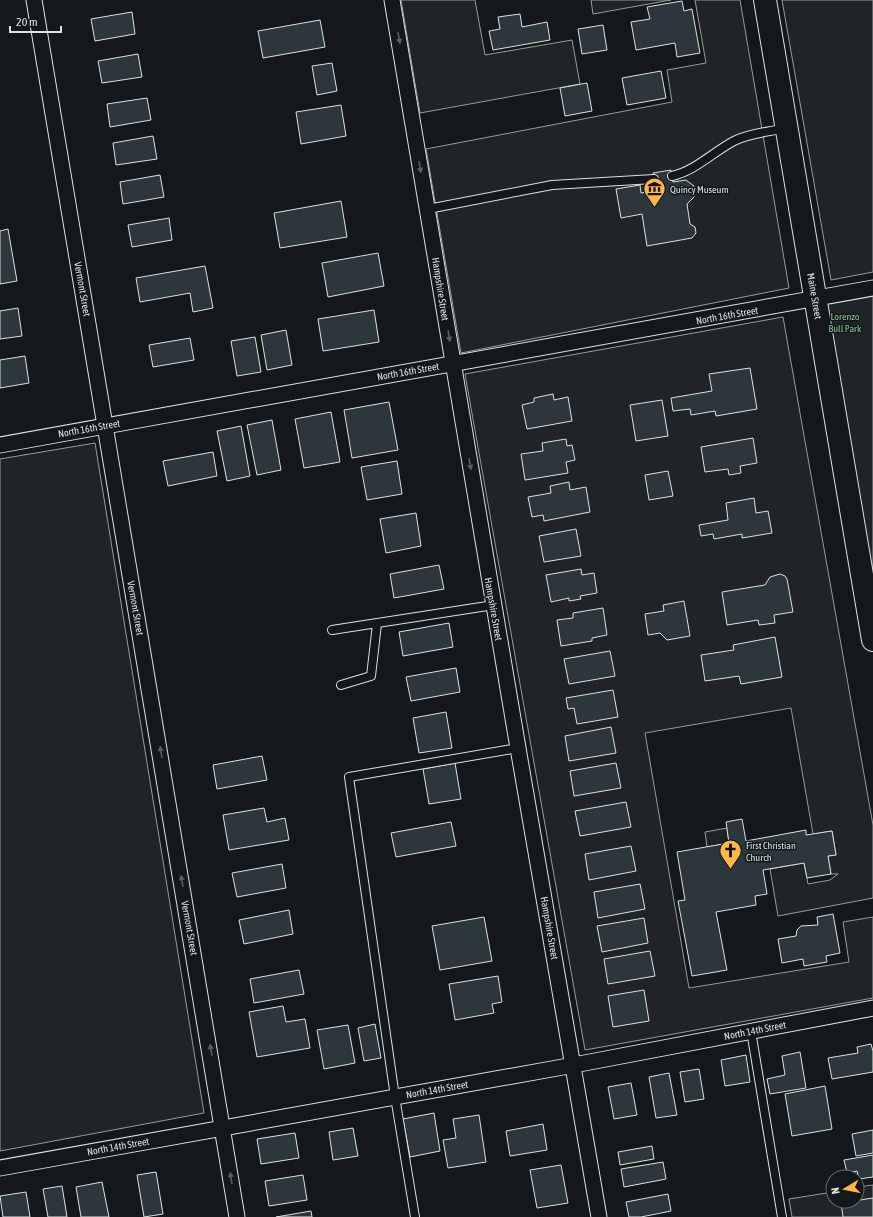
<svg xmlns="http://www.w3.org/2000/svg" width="873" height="1217" font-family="'Asap Condensed',sans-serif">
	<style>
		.green { fill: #202428; stroke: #939e99 }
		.building { fill: #2c363c; stroke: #d8e6dc }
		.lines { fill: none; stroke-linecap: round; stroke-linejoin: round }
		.lane-casing { stroke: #d8e6dc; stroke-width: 10 }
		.street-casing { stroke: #d8e6dc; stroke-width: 17 }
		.secondary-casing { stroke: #d8e6dc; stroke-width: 24 }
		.lane { stroke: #14181c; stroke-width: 8 }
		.street { stroke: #14181c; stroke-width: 15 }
		.secondary { stroke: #14181c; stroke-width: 22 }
		.oneway { fill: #59605f }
		.labels { text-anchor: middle; stroke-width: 3; stroke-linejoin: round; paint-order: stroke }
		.poi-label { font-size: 10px; fill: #d8e6dc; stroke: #14181c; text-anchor: start }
		.street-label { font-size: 10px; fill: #d8e6dc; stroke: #14181c }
		.park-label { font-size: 10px; fill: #8ac095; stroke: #14181c }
	</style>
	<rect width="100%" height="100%" fill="#14181c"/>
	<!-- green -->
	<path class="green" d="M401 0H475L485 55 572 40 580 84 420 113Z
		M591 0H671L593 14Z
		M695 0H740L789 288 461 353 426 149 672 102 667 70 706 63Z
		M782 0H873V272L831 280Z
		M873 288V644L813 299Z
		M783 317 873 825V898L778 916 770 869 804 863 808 884 830 880 838 874H831L828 856 836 855 832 831 813 834 791 708 645 733 689 988 849 962 843 922 873 917V998L585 1050 465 374Z
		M95 443 204 1113 0 1151V459Z
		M727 828 729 843 707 847 705 832Z
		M873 1185V1217H792L789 1199 833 1192V1201H857V1187Z"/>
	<!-- building -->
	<path class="building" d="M682 1 684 11 692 9 700 53 677 57 675 43 636 50 631 22 650 19 647 7Z
		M132 12 135 34 95 41 91 19Z
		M520 14 522 27 547 22 550 40 493 50 489 31 500 29 498 17Z
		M320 20 325 47 263 58 258 31Z
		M603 25 607 50 582 54 578 29Z
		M138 54 142 77 102 83 98 61Z
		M332 63 337 91 317 95 312 66Z
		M661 71 666 98 627 105 622 78Z
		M587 83 592 111 565 116 560 88Z
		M147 98 151 120 110 127 107 104Z
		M341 105 346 136 301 144 296 112Z
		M153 136 157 159 116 165 113 143Z
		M671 170 673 182 686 180 694 186V197L687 204 690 224 695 227 696 233 692 238 647 246 642 214 621 218 616 189 640 185 641 193 656 190 653 173Z
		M160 175 164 197 123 204 120 182Z
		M341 201 347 237 280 248 274 213Z
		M169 218 172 240 132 247 128 225Z
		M8 229 17 281 0 284V231Z
		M378 253 384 286 328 297 322 263Z
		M205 266 213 308 193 312 190 293 140 302 136 278Z
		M18 308 22 336 0 339V311Z
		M374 310 379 342 323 351 318 319Z
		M286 330 292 365 267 370 261 335Z
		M255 337 261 372 237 376 231 341Z
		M190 338 194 360 153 367 149 345Z
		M25 356 29 383 0 388V360Z
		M750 368 757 409 716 416 715 411 691 415 690 409 673 411 671 398 712 391 709 374Z
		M553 394 554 400 568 397 572 421 527 429 522 405 534 402V398Z
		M662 400 668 436 636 441 630 405Z
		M389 402 398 450 352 458 344 410Z
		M331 412 340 462 304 468 295 419Z
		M272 420 281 470 257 475 247 425Z
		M241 426 250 476 227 481 217 431Z
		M753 438 757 463 740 466 741 473 729 475 728 469 705 472 701 447Z
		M566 439 567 446 572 445 575 460 566 462 568 473 525 480 521 454 543 451 542 443Z
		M213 452 217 476 168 486 163 461Z
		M397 461 402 494 367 500 361 467Z
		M668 471 673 496 649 500 645 475Z
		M569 482 570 490 586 487 590 512 544 521 543 515 532 517 528 497 551 493 550 486Z
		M754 498 756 513 768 511 772 533 742 538V534L714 539 713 534 701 536 699 525 728 520 726 503Z
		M416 513 421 546 386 553 380 519Z
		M576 529 581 556 544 562 539 536Z
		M439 565 444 589 394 598 390 574Z
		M581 569 582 575 594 573 597 593 580 596 581 599 569 601V598L551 602 546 575Z
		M780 574 785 576 787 579 793 612 774 615 775 623 759 625 758 620 727 625 722 592 765 585 770 577Z
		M684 601 690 636 667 640 660 633 648 635 645 614 664 611 663 605Z
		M603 608 607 635 592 638V641L561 646 557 620 573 618V613Z
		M449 623 453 647 403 656 399 632Z
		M775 637 782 677 741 684 739 676 705 681 701 655 734 650 733 645Z
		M610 651 615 676 569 684 564 659Z
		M456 668 460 692 411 701 406 677Z
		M613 690 618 717 577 724 574 708 568 709 566 698Z
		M446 712 452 748 419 753 413 718Z
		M611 727 616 753 569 761 565 736Z
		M262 756 267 780 217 789 213 765Z
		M455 763 461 799 429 804 423 769Z
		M616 763 621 788 574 796 570 771Z
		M626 802 631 827 580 836 575 811Z
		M264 808 267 822 285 818 289 840 229 850 223 815Z
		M742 819 746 841 806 830V835L832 831 836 855 828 856 831 874 807 878 804 863 763 870 767 894 755 896 756 905 716 912 727 970 692 976 678 901 685 900 677 852 729 843 726 822Z
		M451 822 456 846 396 857 391 833Z
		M631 846 636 871 589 880 585 854Z
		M282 864 286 888 237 897 232 873Z
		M640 884 645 909 598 918 594 892Z
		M289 910 293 934 244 944 239 920Z
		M833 914 840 953 826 956 827 962 804 966 803 959 782 963 778 939 796 936 797 930 801 926 818 925 817 917Z
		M484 917 492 961 440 970 432 926Z
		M644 918 648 943 602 952 597 926Z
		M650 951 655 976 608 984 604 959Z
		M299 970 304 994 254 1003 250 979Z
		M498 976 502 1002 492 1004 494 1013 455 1020 449 984Z
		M644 990 649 1021 613 1027 608 996Z
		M283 1006 286 1022 305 1019 310 1048 257 1057 249 1012Z
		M375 1024 381 1058 364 1061 358 1028Z
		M348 1025 355 1063 324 1069 317 1030Z
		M871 1044 873 1051V1072L832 1079 828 1058 858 1053 857 1047Z
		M800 1052 806 1088 770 1094 767 1079 785 1075 782 1056Z
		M746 1055 750 1082 725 1086 721 1060Z
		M699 1069 704 1099 685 1102 680 1072Z
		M669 1073 677 1115 656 1118 649 1077Z
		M631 1083 637 1115 614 1119 608 1087Z
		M825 1086 832 1129 792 1136 785 1094Z
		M434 1113 440 1151 410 1157 403 1119Z
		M479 1115 486 1162 448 1168 443 1140 456 1138 453 1119Z
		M543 1124 547 1150 510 1156 506 1131Z
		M353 1128 358 1156 333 1160 329 1132Z
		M873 1130V1153L856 1156 852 1134Z
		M295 1133 299 1158 261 1164 257 1139Z
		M652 1146 654 1159 620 1165 618 1152Z
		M873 1155V1177L859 1179 857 1171 847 1173 844 1160Z
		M663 1162 666 1179 624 1187 621 1169Z
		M561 1165 568 1203 537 1208 530 1170Z
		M156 1172 163 1214 144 1217 137 1175Z
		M303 1175 307 1200 269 1206 265 1181Z
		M102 1182 109 1217H81L76 1187Z
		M62 1186 67 1217H48L43 1189Z
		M26 1192 30 1217H3L0 1196Z
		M668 1194 671 1211 641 1217H629L626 1202Z
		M873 1198V1217H843L841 1203Z
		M311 1211 312 1217H276Z"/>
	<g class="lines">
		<defs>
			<path id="lane" d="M672 176C695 171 713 152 734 141 749 133 769 132 786 128
				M428 209 552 185 654 179
				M332 630 494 605
				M341 685 371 676 377 624
				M751 1031 782 1217
				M415 1217 395 1097 349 777 518 748"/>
			<path id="street" d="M34 0 237 1217
				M392 0 518 748 599 1217
				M0 445 873 288
				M0 1168 574 1065 873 1008"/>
			<path id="secondary" d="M765 0 873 640"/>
		</defs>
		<!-- lane casing -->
		<use href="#lane" class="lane-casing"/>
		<!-- street casing -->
		<use href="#street" class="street-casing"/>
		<!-- secondary casing -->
		<use href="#secondary" class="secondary-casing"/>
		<!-- lane -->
		<use href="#lane" class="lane"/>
		<!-- street -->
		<use href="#street" class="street"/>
		<!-- secondary -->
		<use href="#secondary" class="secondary"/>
	</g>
	<!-- one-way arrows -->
	<defs><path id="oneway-solid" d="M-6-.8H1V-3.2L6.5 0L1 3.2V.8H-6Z"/></defs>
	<g class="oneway">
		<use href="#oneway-solid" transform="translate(399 38) rotate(80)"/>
		<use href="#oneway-solid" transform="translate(420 167) rotate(80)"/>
		<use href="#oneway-solid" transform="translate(449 336) rotate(81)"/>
		<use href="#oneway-solid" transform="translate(470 464) rotate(80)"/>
		<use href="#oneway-solid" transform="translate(161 752) rotate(-100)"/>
		<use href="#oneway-solid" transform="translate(182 881) rotate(-100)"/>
		<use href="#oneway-solid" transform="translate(211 1050) rotate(-100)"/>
		<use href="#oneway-solid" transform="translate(231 1178) rotate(-99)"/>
	</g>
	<!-- icons -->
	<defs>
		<symbol id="museum-pin" viewBox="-11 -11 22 30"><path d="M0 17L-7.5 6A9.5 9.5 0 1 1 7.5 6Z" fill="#ffb74d" stroke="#14181c"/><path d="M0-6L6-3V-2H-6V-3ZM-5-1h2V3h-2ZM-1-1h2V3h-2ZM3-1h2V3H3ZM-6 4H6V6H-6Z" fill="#111"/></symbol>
		<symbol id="church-pin" viewBox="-11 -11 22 30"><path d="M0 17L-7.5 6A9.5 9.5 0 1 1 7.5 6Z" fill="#ffb74d" stroke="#14181c"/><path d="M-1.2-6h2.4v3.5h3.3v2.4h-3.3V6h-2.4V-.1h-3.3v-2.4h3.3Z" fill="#111"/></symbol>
	</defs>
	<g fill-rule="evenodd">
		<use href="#museum-pin" x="642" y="176" width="25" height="34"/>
		<use href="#church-pin" x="718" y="838" width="25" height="34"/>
	</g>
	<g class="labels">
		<!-- poi labels -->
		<g class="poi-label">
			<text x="670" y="193">Quincy Museum</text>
			<text x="746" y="849">First Christian<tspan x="746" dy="12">Church</tspan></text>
		</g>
		<!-- street labels -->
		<g class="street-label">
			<text transform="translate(83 289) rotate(80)" y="4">Vermont Street</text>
			<text transform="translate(441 289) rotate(81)" y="4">Hampshire Street</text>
			<text transform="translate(815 296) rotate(80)" y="4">Maine Street</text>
			<text transform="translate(727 315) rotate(-10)" y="4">North 16th Street</text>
			<text transform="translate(408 371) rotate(-10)" y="4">North 16th Street</text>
			<text transform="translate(89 428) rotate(-10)" y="4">North 16th Street</text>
			<text transform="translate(136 608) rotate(80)" y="4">Vermont Street</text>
			<text transform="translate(494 609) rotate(80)" y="4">Hampshire Street</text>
			<text transform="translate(190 928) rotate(80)" y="4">Vermont Street</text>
			<text transform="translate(550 928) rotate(80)" y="4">Hampshire Street</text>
			<text transform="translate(755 1030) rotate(-11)" y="4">North 14th Street</text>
			<text transform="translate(437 1089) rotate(-10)" y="4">North 14th Street</text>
			<text transform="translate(118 1146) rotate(-10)" y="4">North 14th Street</text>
		</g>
		<!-- park labels -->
		<g class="park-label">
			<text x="845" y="320">Lorenzo<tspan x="845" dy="12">Bull Park</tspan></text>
		</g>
	</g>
	<!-- north arrow -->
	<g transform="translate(845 1189) rotate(260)"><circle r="19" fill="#14181c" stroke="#626a69"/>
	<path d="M0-3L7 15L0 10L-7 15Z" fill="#ffb74d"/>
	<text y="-6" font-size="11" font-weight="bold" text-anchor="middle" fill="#d8e6dc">N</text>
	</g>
	<!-- scale -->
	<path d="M10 26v6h51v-6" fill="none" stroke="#d8e6dc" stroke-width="2"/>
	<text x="16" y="26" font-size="12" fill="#d8e6dc" stroke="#14181c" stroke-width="3" paint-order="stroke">20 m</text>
</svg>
